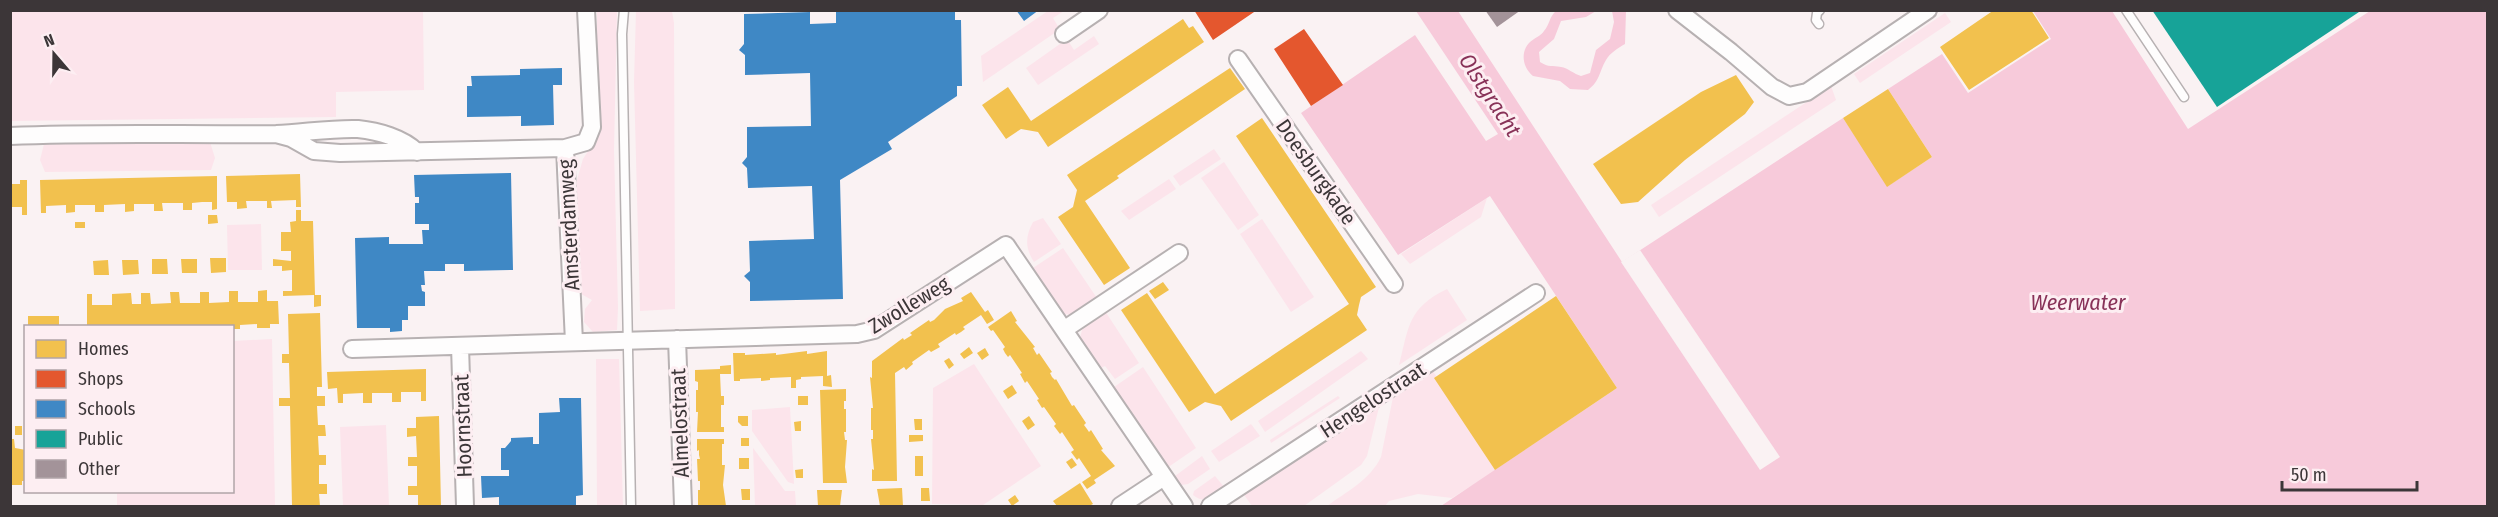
<svg xmlns="http://www.w3.org/2000/svg" width="2498" height="517" font-family="'Fira Sans Condensed',sans-serif">
<style>
.green{fill:#fce4eb}
.water{fill:#f7cada}
.pier{fill:#faf2f3}
.homes{fill:#f2c14e}
.shops{fill:#e4572e}
.schools{fill:#3f88c5}
.public{fill:#17a398}
.building{fill:#a39399}
.lines{fill:none;stroke-linecap:round;stroke-linejoin:round}
.lane-casing{stroke:#b7b1b2;stroke-width:11}
.street-casing{stroke:#b7b1b2;stroke-width:20}
.lane{stroke:#fefdfd;stroke-width:8}
.street{stroke:#fefdfd;stroke-width:16}
.labels{text-anchor:middle;dominant-baseline:central;stroke-width:6;stroke-linejoin:round;paint-order:stroke}
.street-label{font-size:21px;fill:#3c3638;stroke:#fdeef2}
.water-label{font-size:22px;font-style:italic;fill:#883258;stroke:#fdeef2}
</style>
<rect width="100%" height="100%" fill="#faf2f3"/>
<path class="green" d="M10,11H423L424,90L336,92V117L11,121Z
M597,11H617L614,150L618,308L617,330L593,332L584,322L585,309L592,300L581,294L575,187L583,159L597,137Z
M636,11H672L674,23L675,309L640,311L634,82Z
M1048,11H1064L1053,18L1059,28L1056,32L983,82L981,56Z
M1945,13L1951,22L1860,83L1854,74Z
M1094,36L1099,44L1038,85L1026,68L1067,39L1074,50Z
M1831,86L1836,100L1659,217L1651,205Z
M210,142L215,158L211,170L45,172L40,160L44,144Z
M1214,149L1221,159L1180,186L1173,176Z
M1224,162L1259,215L1238,230L1201,178Z
M1169,179L1176,189L1129,220L1121,211Z
M1487,198L1481,217L1410,264L1401,254Z
M1043,218L1061,244L1034,262C1025,248 1025,237 1033,222Z
M1262,219L1314,297L1291,312L1240,234Z
M261,224L262,270H228L227,225Z
M1063,248L1099,301L1072,317L1067,314L1065,315L1033,268Z
M1447,289L1467,320L1399,365C1409,326 1408,308 1447,289Z
M1105,311L1139,363L1115,379L1105,366L1101,368L1080,337L1083,327Z
M272,339L275,506H117V492H232L233,341Z
M1361,351L1368,359L1265,432L1258,421Z
M596,359H619L623,506H597Z
M974,364L1041,466L983,505L932,504L933,388Z
M1143,367L1196,448L1167,468L1114,387Z
M1430,367L1500,468L1452,498L1418,494L1389,501L1385,506H1327C1346,492 1370,480 1381,457L1394,392Z
M1338,396L1340,398L1271,443L1270,440Z
M1381,399L1367,456L1361,465L1304,506H1252L1242,492Z
M790,407L794,484L788,482L752,431V410Z
M1251,424L1260,436L1219,462L1211,451Z
M386,425L389,506H343L340,427Z
M753,448L785,491H795L796,506H755Z
M1202,456L1210,469L1188,484L1181,485L1175,476Z
M1215,476L1225,488C1216,496 1205,505 1193,495L1194,491Z"/>
<path class="water" d="M1416,11H1458L1622,262L1843,118L1888,186L1932,157L1888,89L1942,54L1968,93L2051,39L2033,11H2112L2188,129L2370,11H2487V506H1441L1617,388L1490,196L1398,255L1301,113L1415,35L1486,141L1498,134Z
M1556,11H1596L1586,17L1561,21L1554,39L1539,52L1540,62C1549,68 1552,65 1561,67C1568,68 1574,74 1581,76L1590,73L1596,50L1610,39L1614,22L1612,11H1626L1625,44C1618,48 1610,53 1606,60C1599,72 1600,81 1588,90L1570,89L1560,81L1533,76C1523,68 1520,53 1529,43C1534,38 1541,36 1544,31C1550,24 1549,17 1556,11Z"/>
<path class="pier" d="M1640,250L1780,457L1760,470L1621,262Z"/>
<path class="homes" d="M1994,10H2031L2049,38L1969,90L1940,47Z
M1183,19L1189,28L1193,26L1204,42L1048,147L1038,132L1021,129L1006,139L982,105L1008,87L1031,121Z
M1230,68L1245,89L1117,176L1119,178L1085,201L1130,268L1104,285L1058,217L1073,207L1077,190L1067,175Z
M1736,75L1754,102L1745,114L1685,160L1638,202L1621,204L1593,164L1701,92Z
M1888,89L1932,157L1887,187L1843,118Z
M1262,118L1376,287L1361,297L1359,305L1357,315L1367,330L1231,421L1221,406L1205,402L1189,412L1121,310L1147,293L1215,394L1349,304L1236,136Z
M300,174L301,207H296V200L271,201L272,208H267V201H246L247,208L237,209V202H227L226,176Z
M217,176V209L212,210V202H202L192,203V210H183V203H162L163,211H154V204H134V211L125,212V204L104,205V212H95V205H75V212L66,213V205L46,206V213H41L40,180Z
M20,180H27V215H22V207H10V184H20Z
M296,210H301V221H313L315,295H321V306L314,307V295L283,296V291H292V270L282,271V266H273V259L291,261V251H281V232H291L290,222L296,221Z
M208,215H217L218,223L208,224Z
M75,222H85V228H75Z
M210,258H226V272L211,273Z
M152,259H167L168,274H152Z
M181,259H197V273H182Z
M108,260L109,275H94L93,261Z
M122,260H138L139,274L123,275Z
M1163,282L1169,290L1155,299L1149,291Z
M267,290V301H278L279,324H270V328H257V324L240,325V329H232V326L228,325L87,326V294H92V305H112V294L131,293L132,304H141V293H150L151,304L171,303L170,292H179L180,303H200V292H209V303L229,302V291H238V302H258V291Z
M971,292L985,312L988,310L994,320L987,324L981,315L963,327L965,329L961,332L956,335L955,333L938,344L940,347L931,352L929,350L912,362L913,364L906,370L904,367L895,373L897,481H872V469L874,470L871,439H873V430H871V408H873L870,377L872,378V361L903,338L904,340L912,335L910,333L929,320L930,322L934,320L945,309L963,301L961,298Z
M1556,296L1617,388L1495,470L1434,378Z
M1011,311L1017,321L1015,322L1035,347L1033,348L1037,355L1039,353L1052,372L1050,373L1052,377L1055,380L1056,379L1072,406L1074,405L1086,423L1084,425L1087,429L1089,432L1091,430L1103,449L1101,450L1115,466L1094,480L1096,483L1087,489L1082,482L1091,476L1079,458L1077,460L1071,452L1074,450L1062,432L1060,434L1054,426L1056,424L1044,407L1042,408L1037,400L1039,399L1027,381L1025,383L1020,374L1022,373L1010,355L1008,357L1005,353L1003,349L1005,347L993,330L991,331L988,327Z
M320,313L322,387H317V396H325V406H317L318,425H325L326,436H318L319,455H326V465H319V484H327V494H319L320,506H292L290,406H279V398H290L289,363H282V354H289L288,314Z
M28,316H59V326H28Z
M969,347L973,353L964,359L960,354Z
M985,348L989,355L982,360L977,353Z
M807,351V354L827,351V376L831,375L832,387L823,386V376L801,377V379L796,380V388H791V377L770,378V380L761,381V378L740,379V381H734L733,353H745V355L776,353V355Z
M949,358L954,365L949,369L944,361Z
M731,365V374H720L721,396H724V405H721V427H724V432H697L698,412H696V390H698V382L695,381V370L720,369V366Z
M426,369V401H421V392H401V402H392V393H372V403H363V393L343,394V403H338L337,388L328,389L327,372Z
M1012,385L1017,393L1008,399L1003,391Z
M846,389V401H844V409H846V432H844L845,440H847L845,467L847,483H823L820,390Z
M798,396H808V405H798Z
M439,416L441,506H418V495H408V486H417V466H408V457H417L416,436L407,437V428H416V417Z
M738,416H748V426H742L738,422Z
M1029,416L1035,425L1028,430L1022,421Z
M914,419H922V430H915Z
M801,421V431H795L794,422Z
M15,426H22V435H15Z
M909,435H923V441L909,442Z
M741,438H749V446H741Z
M10,439H14L15,448L26,450V481H22V485H10Z
M697,439H724V444H722V465H725L723,485L726,506H698V490H700V481H698L697,459H700L699,455V450L697,451Z
M915,456H923V476H915Z
M739,458H749V469H739Z
M1072,458L1077,465L1071,469L1066,462Z
M803,469V478H796L795,470Z
M1080,483L1093,504L1089,506H1057L1053,501Z
M902,488L903,506H880L877,489Z
M921,488H929L930,501H921Z
M741,489H750V500H742Z
M817,490H842L840,506H818Z
M1015,495L1019,501L1012,506L1008,500Z"/>
<path class="shops" d="M1194,10H1257L1213,40Z
M1304,29L1343,85L1311,106L1274,49Z"/>
<path class="schools" d="M836,10H955V20H961L962,86H957V96L888,142L892,149L840,180L843,299L750,301V282L744,276L750,271L749,241L814,239L812,186L748,188L747,168L742,163L747,157V127L811,126L810,73L745,75V55L739,50L744,44V14L810,12V24L836,23Z
M1016,10H1039L1024,21Z
M562,68V85H553L554,125L521,126V116L467,117V86H472L471,76L520,75V69Z
M511,173L513,270L464,271V264H445V271H424L425,285H421L422,291L425,292V306H408V320H402V331L390,332V328H357L355,238L389,237V244H423L422,230H429V224H415V203H419V197H415L414,175Z
M559,398H581L583,495L576,496V506H499V497L482,498L481,476H509V470H501V448H505L511,441V438L533,437V444H539V413L560,412Z"/>
<path class="public" d="M2152,10H2362L2217,107Z"/>
<path class="building" d="M1485,10H1521L1497,27Z"/>
<g class="lines">
<g class="lane-casing">
<path id="lane" d="M624,10L622,34L631,506
M2126,10L2184,97
M1819,24L1816,20L1817,13L1820,10"/>
</g>
<g class="street-casing">
<path id="street" d="M1677,10L1731,52L1772,87L1789,96L1807,92L1928,10
M1064,34L1099,10
M1238,59L1394,284
M276,134L291,138L314,151L340,153L565,148L574,342
M10,136C99,132 188,135 276,134C303,133 331,128 358,129C378,131 403,138 417,152
M565,148L586,142L592,127L586,10
M1065,329L1179,253
M677,339L683,506
M460,346L465,506
M352,349L857,334L874,330L1006,245L1184,506
M1120,506L1164,477
M1210,506L1536,293"/>
</g>
<use href="#lane" class="lane"/>
<use href="#street" class="street"/>
</g>
<g class="labels">
<g class="street-label">
<text transform="translate(1316 172) rotate(55)">Doesburgkade</text>
<text transform="translate(569 225) rotate(-93)">Amsterdamweg</text>
<text transform="translate(909 305) rotate(-31)">Zwolleweg</text>
<text transform="translate(1373 400) rotate(-33)">Hengelostraat</text>
<text transform="translate(680 423) rotate(-92)">Almelostraat</text>
<text transform="translate(463 426) rotate(-92)">Hoornstraat</text>
</g>
<g class="water-label">
<text transform="translate(1490 95) rotate(57)">Olstgracht</text>
<text x="2078" y="302">Weerwater</text>
</g>
</g>
<rect width="2498" height="517" fill="none" stroke="#3c3638" stroke-width="24"/>
<rect x="24" y="325" width="210" height="168" fill="#fdeef2" stroke="#b0a4a8" stroke-width="1.5"/>
<rect x="36" y="340" width="30" height="18" fill="#f2c14e" stroke="#b0a4a8" stroke-width="1.5"/>
<text x="78" y="355" font-size="18" fill="#3c3638">Homes</text>
<rect x="36" y="370" width="30" height="18" fill="#e4572e" stroke="#b0a4a8" stroke-width="1.5"/>
<text x="78" y="385" font-size="18" fill="#3c3638">Shops</text>
<rect x="36" y="400" width="30" height="18" fill="#3f88c5" stroke="#b0a4a8" stroke-width="1.5"/>
<text x="78" y="415" font-size="18" fill="#3c3638">Schools</text>
<rect x="36" y="430" width="30" height="18" fill="#17a398" stroke="#b0a4a8" stroke-width="1.5"/>
<text x="78" y="445" font-size="18" fill="#3c3638">Public</text>
<rect x="36" y="460" width="30" height="18" fill="#a39399" stroke="#b0a4a8" stroke-width="1.5"/>
<text x="78" y="475" font-size="18" fill="#3c3638">Other</text>
<g transform="translate(54 54) rotate(340)" stroke="#fdeef2" stroke-width="4.5" paint-order="stroke">
<path d="M0-4.5L10 22L0 15L-10 22Z" fill="#3c3638"/>
<text y="-9" font-size="16" font-weight="bold" text-anchor="middle" fill="#3c3638">N</text>
</g>
<path d="M2282 481v9h135v-9" fill="none" stroke="#3c3638" stroke-width="3"/>
<text x="2291" y="481" font-size="18" fill="#3c3638" stroke="#fdeef2" stroke-width="4.5" paint-order="stroke">50 m</text>
</svg>
